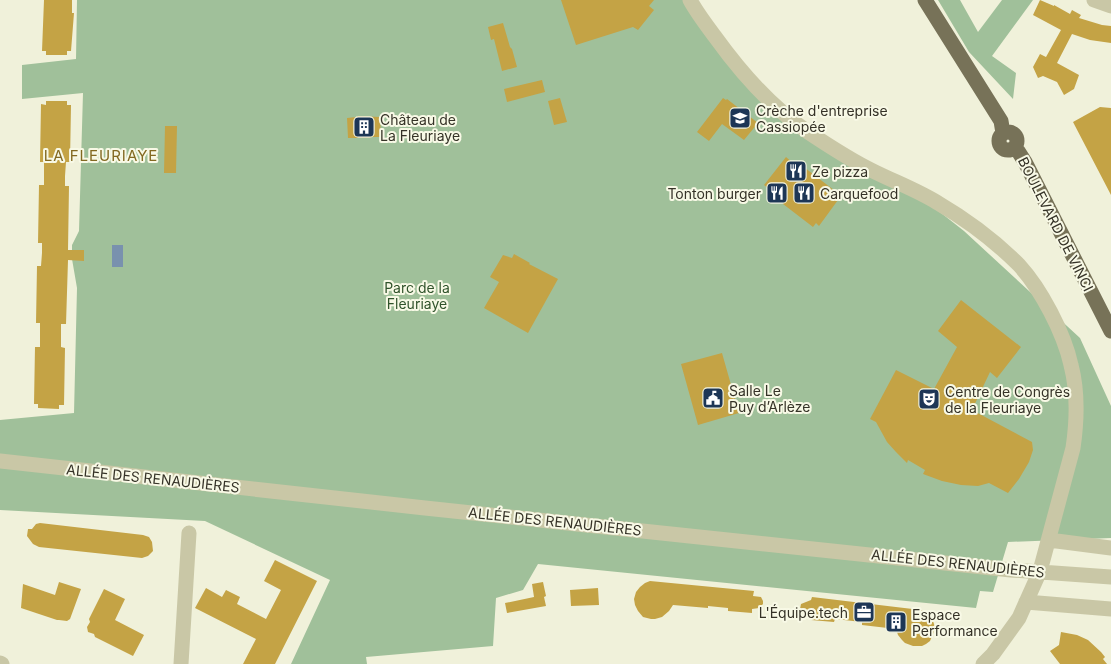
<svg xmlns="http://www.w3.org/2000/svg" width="1111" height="664" font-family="Inter,sans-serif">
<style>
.green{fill:#a0c09a}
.water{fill:#7991ae}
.building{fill:#c4a345}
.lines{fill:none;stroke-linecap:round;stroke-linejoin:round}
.minor{stroke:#c9c7a6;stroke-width:15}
.major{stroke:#777258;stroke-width:15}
.labels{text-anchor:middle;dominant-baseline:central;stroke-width:4;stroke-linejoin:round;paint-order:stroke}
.poi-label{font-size:14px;fill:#353227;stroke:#f8f9e6;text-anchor:start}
.street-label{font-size:14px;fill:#353227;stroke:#f8f9e6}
.park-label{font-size:14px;fill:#30532b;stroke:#f8f9e6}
.neighbourhood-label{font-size:15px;letter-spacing:1px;fill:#836921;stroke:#f8f9e6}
</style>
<rect width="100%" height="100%" fill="#f0f1da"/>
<path class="green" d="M77,0H690L787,125L931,205L964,231L1080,338L1111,406V538L1008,542L993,592L980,591L976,608L538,564L523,590L496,598L493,646L366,657L367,664H291L330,580L205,521L0,510V420L74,413L77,288L72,259V245L79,231L83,93L22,99V65L76,59Z
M938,0H960L978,32L1002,0H1033L992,56L1016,73L1013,99L969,52Z"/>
<path class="water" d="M112,245H123V267H112Z"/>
<path class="building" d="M44,0H72V13H74L71,51H67V55H46V51H42Z
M561,0H654L649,6L654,10L638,30L633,27L576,45Z
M1040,0L1054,6V5L1070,14L1072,10L1081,15L1079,18L1102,25L1111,26V43L1090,40L1072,34L1057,63L1079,75L1074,89L1064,95L1057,82L1043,76L1038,78L1033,67L1040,54L1046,57L1061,30L1033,15Z
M503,23L510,47L512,49L517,67L502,71L494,39L491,40L488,27Z
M542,80L545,92L507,102L504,89Z
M560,98L567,122L554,125L548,101Z
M723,98L726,100L727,99L758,123L744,140L722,124L709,141L697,132Z
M46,101H67V105H71L70,162H66L65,176V186H69L68,250H84V261L68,260L66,324H61V347L65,348L64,405H59V409L38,408V404H34L35,347H40V323H36L37,266H41L42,253V243H38L39,185H44V162H40L41,104L46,105Z
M1100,107L1111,108V195L1073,122Z
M357,116L380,117L381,137H371V138H348L347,118L357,117Z
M165,126H177L176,173H164Z
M786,157L794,164L796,161L839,194L836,198L838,200L819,226L816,223L813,227L770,194L772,191L764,185Z
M514,254L530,263L529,264L558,279L528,333L484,308L499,282L490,277L503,255L512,258Z
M961,300L1021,347L997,378L990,372L972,410L1032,442L1033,450L1029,462L1019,479L1008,493L989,483L978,486L961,485L942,481L923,474L925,470L908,460L907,463L896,452L887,442L876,422L870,419L896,370L934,389L957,347L938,331Z
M722,353L739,413L698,425L681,364Z
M40,523L143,535L149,537L152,542L153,551L148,556L142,558L39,547L33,544L27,536L28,529H32L36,524Z
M275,560L317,581L275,664H243L256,639L195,608L206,588L222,597L226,590L240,597L237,604L266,619L281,590L264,581Z
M650,581L754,591L753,596L761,597L763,601V604L759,608L752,609V613L728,611V608L708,606V608L673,605L669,611L662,617L655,619H651L643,617L638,611L635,605L634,599L636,592L640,587L645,583Z
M59,582L81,589L70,619L67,621L59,620H57L21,608L23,584L55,595Z
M543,582L546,596L544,597L546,606L507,613L505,603L534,597L532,584Z
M598,588L599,605L571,606L570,590Z
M104,589L125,599L115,620L144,635L133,656L95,637L94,634L88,632L87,627L90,622L89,619Z
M812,597L921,610L926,612L932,618L935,627L933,634L930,641L926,644L922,646H913L905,643L902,640L898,635L896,629L862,625V622L835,619L834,622L811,620L801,612L800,609L801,604L811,600Z
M1061,632L1077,635L1088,640L1101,652L1105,657L1103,659L1107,664H1060L1050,651L1059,645Z"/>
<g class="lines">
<path class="minor" d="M690,0C697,13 707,26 716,38C742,74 771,107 808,132C829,146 850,160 873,171C895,182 917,190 938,203C967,220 995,241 1019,265C1041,289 1064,333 1071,365C1078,392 1077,421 1073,448L1040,571L1019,618L993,654L983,664
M1094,0L1111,6
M0,461L425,508L1011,570L1111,577
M1049,540L1111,548
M1026,602L1111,609
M0,663L2,664
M181,664L189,533"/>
<path class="major" d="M925,0L1001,121L1003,133
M999 141a9 9 0 1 1 18 0a9 9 0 1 1-18 0Z
M1012,149L1018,151L1025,162L1111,331"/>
</g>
<defs>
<g id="school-square" transform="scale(1.125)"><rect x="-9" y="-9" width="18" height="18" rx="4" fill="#1d3656" stroke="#f8f9e6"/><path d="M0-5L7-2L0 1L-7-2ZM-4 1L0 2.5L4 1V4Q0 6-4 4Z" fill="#fff"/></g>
<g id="building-square" transform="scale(1.125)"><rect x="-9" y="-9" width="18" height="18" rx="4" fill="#1d3656" stroke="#f8f9e6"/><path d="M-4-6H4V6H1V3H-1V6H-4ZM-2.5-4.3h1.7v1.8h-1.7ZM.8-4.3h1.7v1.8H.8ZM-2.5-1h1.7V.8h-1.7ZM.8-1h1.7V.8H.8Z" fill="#fff"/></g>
<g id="restaurant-square" transform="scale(1.125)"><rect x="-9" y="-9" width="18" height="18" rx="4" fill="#1d3656" stroke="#f8f9e6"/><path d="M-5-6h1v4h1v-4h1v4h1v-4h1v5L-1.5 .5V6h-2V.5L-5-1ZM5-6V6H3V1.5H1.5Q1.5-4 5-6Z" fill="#fff"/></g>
<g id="civic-square" transform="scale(1.125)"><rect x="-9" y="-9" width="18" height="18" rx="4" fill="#1d3656" stroke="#f8f9e6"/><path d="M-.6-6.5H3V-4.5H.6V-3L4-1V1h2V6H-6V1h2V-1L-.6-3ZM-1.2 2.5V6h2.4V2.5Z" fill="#fff"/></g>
<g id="theatre-square" transform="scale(1.125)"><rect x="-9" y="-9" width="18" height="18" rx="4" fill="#1d3656" stroke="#f8f9e6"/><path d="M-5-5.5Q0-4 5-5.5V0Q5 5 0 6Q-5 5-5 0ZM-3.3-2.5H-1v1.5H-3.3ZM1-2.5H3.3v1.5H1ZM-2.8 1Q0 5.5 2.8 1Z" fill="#fff"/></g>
<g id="office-square" transform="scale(1.125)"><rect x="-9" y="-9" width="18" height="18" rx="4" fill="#1d3656" stroke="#f8f9e6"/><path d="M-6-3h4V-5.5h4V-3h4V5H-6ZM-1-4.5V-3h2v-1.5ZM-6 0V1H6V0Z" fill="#fff"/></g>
</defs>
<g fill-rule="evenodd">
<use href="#school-square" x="740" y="118"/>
<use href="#building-square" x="364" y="127"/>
<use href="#restaurant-square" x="796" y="171"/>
<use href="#restaurant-square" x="777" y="193"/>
<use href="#restaurant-square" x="804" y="193"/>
<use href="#civic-square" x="713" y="398"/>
<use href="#theatre-square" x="929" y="399"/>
<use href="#office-square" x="864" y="612"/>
<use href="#building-square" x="896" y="622"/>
</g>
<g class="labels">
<g class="poi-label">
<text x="756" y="110">Crèche d'entreprise<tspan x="756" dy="16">Cassiopée</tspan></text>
<text x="380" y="119">Château de<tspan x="380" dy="16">La Fleuriaye</tspan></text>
<text x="812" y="171">Ze pizza</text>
<text x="761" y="193" text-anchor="end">Tonton burger</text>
<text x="820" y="193">Carquefood</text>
<text x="729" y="390">Salle Le<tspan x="729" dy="16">Puy d’Arlèze</tspan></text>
<text x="945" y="391">Centre de Congrès<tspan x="945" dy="16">de la Fleuriaye</tspan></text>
<text x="848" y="612" text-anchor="end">L'Équipe.tech</text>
<text x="912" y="614">Espace<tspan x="912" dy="16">Performance</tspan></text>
</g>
<g class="street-label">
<text transform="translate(1056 224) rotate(63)">BOULEVARD DE VINCI</text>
<text transform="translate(153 478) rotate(6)">ALLÉE DES RENAUDIÈRES</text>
<text transform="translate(555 521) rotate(6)">ALLÉE DES RENAUDIÈRES</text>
<text transform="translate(958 563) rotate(6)">ALLÉE DES RENAUDIÈRES</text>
</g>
<g class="park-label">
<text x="417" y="287">Parc de la<tspan x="417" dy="16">Fleuriaye</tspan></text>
</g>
<g class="neighbourhood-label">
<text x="101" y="155">LA FLEURIAYE</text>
</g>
</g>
</svg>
